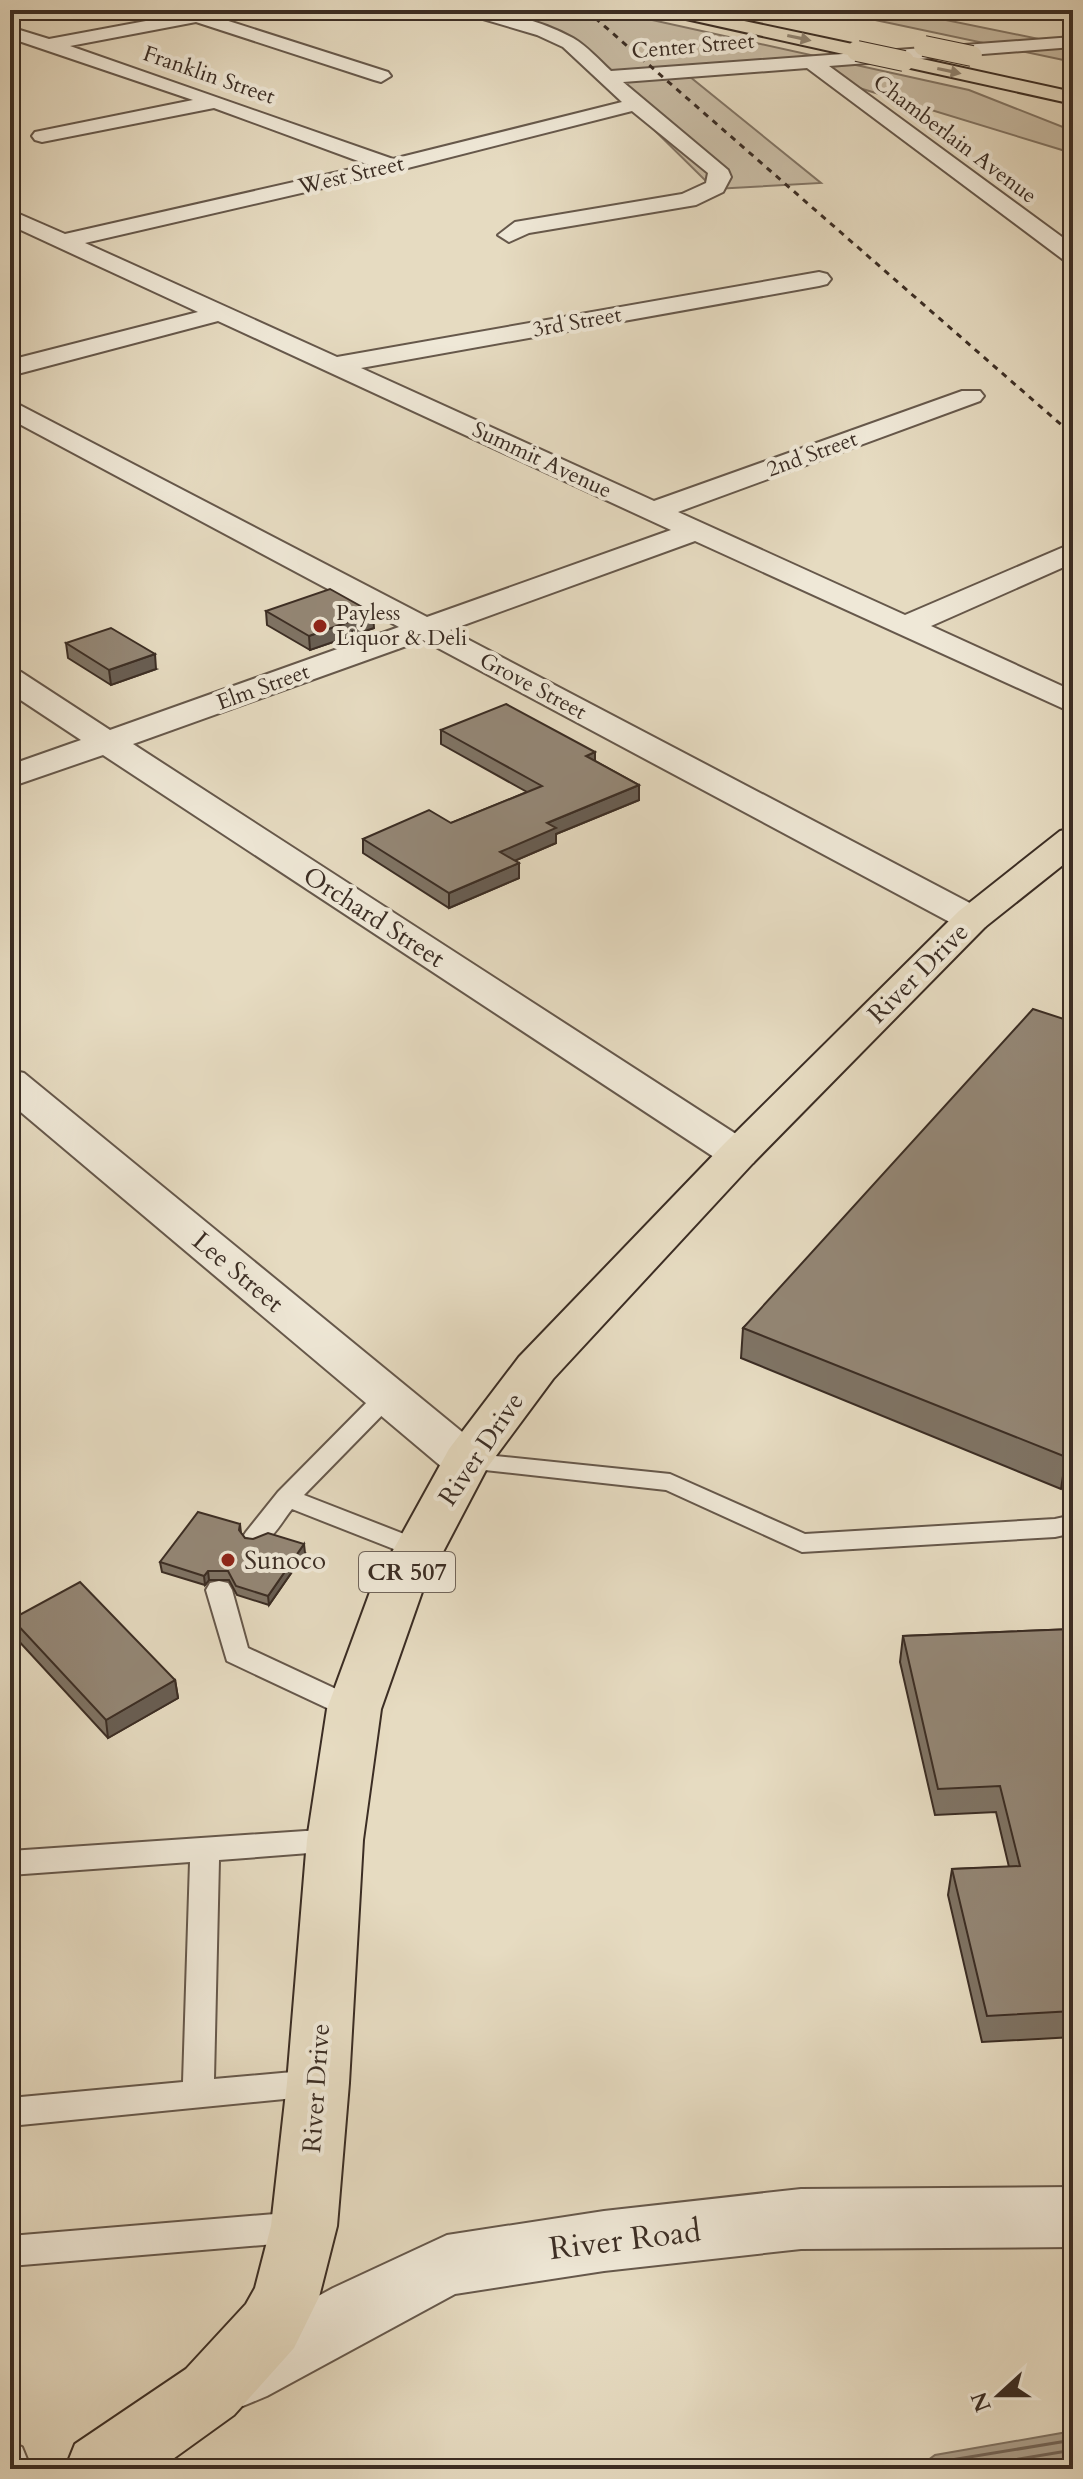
<svg xmlns="http://www.w3.org/2000/svg" width="1083" height="2479" font-family="Cardo,serif">
<style>
.green{fill:#c9bda6;stroke:#827565;stroke-width:2}
.water{fill:#aca08c;stroke:#7f7262;stroke-width:2}
.lines{fill:none;stroke-linecap:round;stroke-linejoin:round}
.shore{stroke:#746658;stroke-width:3}
.service-casing{stroke:#66584b;stroke-width:4}
.minor-casing{stroke:#66584b;stroke-width:4}
.tertiary-casing{stroke:#66584b;stroke-width:4}
.primary-casing{stroke:#3b2d24;stroke-width:4}
.motorway-casing{stroke:#3b2d24;stroke-width:4}
.service{fill:#efe8d7;fill-rule:evenodd}
.minor{fill:#efe8d7;fill-rule:evenodd}
.tertiary{fill:#efe8d7;fill-rule:evenodd}
.primary{fill:#e6dbc1;fill-rule:evenodd}
.motorway{fill:#e6dbc1;fill-rule:evenodd}
.rail{stroke:#3b2d24;stroke-width:3;stroke-dasharray:6 6;stroke-linecap:butt}
.motorway-bridge-casing{stroke:#3b2d24;stroke-width:22;stroke-linecap:butt}
.motorway-bridge{stroke:#e6dbc1;stroke-width:20}
.wall{fill:#7f7465;stroke:#3b2d24;stroke-width:2}
.shaded-wall{fill:#685e53;stroke:#3b2d24;stroke-width:2}
.building{fill:#948776;stroke:#3b2d24;stroke-width:2}
.oneway{fill:#908472}
.poi-dot{fill:#8f2418;stroke:#efe8d7;stroke-width:3}
.labels{text-anchor:middle;dominant-baseline:central;stroke-width:8;stroke-linejoin:round;paint-order:stroke}
.far-street-label{font-size:22px;fill:#3b2d24;stroke:#efe8d7}
.far-poi-label{font-size:22px;fill:#3b2d24;stroke:#efe8d7;text-anchor:start}
.shield{fill:#efe8d7;stroke:#71655a;stroke-width:2}
.shield-label{font-size:24px;font-weight:bold;fill:#3b2d24}
.street-label{font-size:26px;fill:#3b2d24;stroke:#efe8d7}
.poi-label{font-size:26px;fill:#3b2d24;stroke:#efe8d7;text-anchor:start}
.near-street-label{font-size:32px;fill:#3b2d24;stroke:#efe8d7}
</style>
<rect width="100%" height="100%" fill="#e6dbc1"/>
<filter id="stains"><feTurbulence type="fractalNoise" baseFrequency=".0025" numOctaves="4"/><feColorMatrix values="0 0 0 0 .2 0 0 0 0 .09 0 0 0 0 .02 0 0 0 .5 -.17"/></filter>
<radialGradient id="worn" r=".72"><stop offset=".6" stop-color="#630" stop-opacity="0"/><stop offset="1" stop-color="#630" stop-opacity=".3"/></radialGradient>
<path class="green" d="M473,10H607L969,90L1073,131V157L1062,150L843,83L808,61L684,72L821,183L714,189L560,37Z
M828,10H897L1073,46V62Z"/>
<path class="water" d="M1073,2431V2469H916L935,2455Z"/>
<g class="lines">
<path class="shore" d="M930,2469L939,2462L1073,2440
M959,2469L1073,2450"/>
<g class="service-casing">
<path id="service" d="M387,1388L395,1390L399,1396L395,1402L304,1495L427,1543L431,1549L427,1555L418,1558L409,1555L292,1509C279,1525 268,1551 246,1544L242,1538L246,1532L278,1492L379,1390Z
M466,1453L670,1474L805,1534L1055,1519L1073,1515V1533L1055,1537L802,1552L666,1490L457,1467L454,1461L457,1455Z
M219,1581L228,1583L232,1590L248,1648L364,1702L368,1709L364,1716L354,1719L344,1716L227,1661L206,1590L210,1583Z
M335,1829L345,1832L349,1840L345,1848L335,1851L219,1860L214,2079L315,2070L326,2073L331,2083L326,2093L315,2096L10,2126V2098L183,2082L190,1862L10,1875V1851Z
M299,2212L311,2216L315,2227L311,2238L299,2242L10,2266V2236Z
M10,2442L22,2447L31,2469H10Z"/>
</g>
<g class="minor-casing">
<path id="minor" d="M205,10H242L239,14L219,18L388,72L391,76L381,82L374,80L196,22L70,46L393,159L622,102L563,47L537,35L466,14L463,10C500,10 540,20 573,38C587,46 599,60 611,71L1073,37V47L829,66L1073,245V263L1065,261L807,68L623,82L728,170L731,177L723,192L696,205L529,233L509,242L498,235L515,222L682,194L706,183L708,173L632,111L392,172L85,243L337,357L819,272L827,274L831,279L827,284L819,286L361,368L654,501L962,391H980L984,396L980,401L678,512L905,615L1073,543V563L931,626L1073,691V713L695,541L450,630L985,911L991,919L985,927L972,930L959,927L423,640L133,744L753,1145L759,1154L753,1163L738,1167L723,1163L103,755L10,787V765L81,740L10,693V669L21,672L110,730L399,627L10,419V400L427,617L671,530L218,321L10,376V360L198,312L10,225V210L65,234L369,165L214,108L42,142L35,140L32,136L35,132L193,100L10,38V27L49,39Z
M10,1070L24,1073L483,1449L490,1461L483,1473L466,1478L449,1473L10,1103Z"/>
</g>
<g class="tertiary-casing">
<path id="tertiary" d="M1073,2187V2247L801,2249L604,2271L455,2294L267,2396L243,2406L219,2396L209,2373L219,2350L333,2288L447,2235L604,2211L801,2189Z"/>
</g>
<g class="primary-casing">
<path id="primary" d="M1073,828V857L985,927L753,1163L553,1379L487,1468L422,1592L381,1709L363,1840L349,2083L337,2226L319,2297L294,2348L234,2415L159,2469H65L75,2444L186,2369L246,2304L255,2288L271,2226L287,2083L307,1840L327,1709L370,1592L449,1449L519,1357L723,1145L959,911L1060,831Z"/>
</g>
<g class="motorway-casing">
<path id="motorway" d="M659,10H693L857,45L866,51L857,57L668,15Z
M904,55L1073,92V104L897,65L895,61L897,57Z"/>
</g>
<use href="#service" class="service"/>
<use href="#minor" class="minor"/>
<use href="#tertiary" class="tertiary"/>
<use href="#primary" class="primary"/>
<use href="#motorway" class="motorway"/>
<path class="rail" d="M586,10L1073,435"/>
<g class="motorway-bridge-casing">
<path id="motorway-bridge" d="M924,46L972,56
M857,51L904,61"/>
</g>
<use href="#motorway-bridge" class="motorway-bridge"/>
</g>
<path class="wall" d="M266,611L374,628L310,650L267,625Z
M66,643L156,669L111,685L68,658Z
M441,730L595,761L639,785V800L556,834V843L514,861L519,863V878L449,908L363,853V839L451,823L527,792L441,744Z
M1073,1022V1472L1061,1489L741,1358L743,1328Z
M240,1524L241,1533L245,1538L305,1553L269,1605L237,1595L229,1580H209L205,1585L162,1572L160,1562Z
M12,1619L175,1680L178,1698L108,1738L15,1637Z
M1073,1629V2037L982,2042L948,1895L952,1869L1009,1867L996,1812L935,1815L900,1662L903,1636Z"/>
<path class="shaded-wall" d="M373,613L374,628L310,650L309,636Z
M155,654L156,669L111,685L109,670Z
M595,752V766L586,756Z
M639,785V800L556,834V843L500,867V852L547,823Z
M519,863V878L449,908V893Z
M1073,1448V1472L1061,1489L1066,1457Z
M304,1544L305,1553L269,1605L268,1596Z
M208,1571L209,1580L205,1585L204,1576Z
M175,1680L178,1698L108,1738L106,1720Z"/>
<path class="building" d="M330,589L373,613L309,636L266,611Z
M111,628L155,654L109,670L66,643Z
M506,704L595,752L586,756L639,785L547,823L556,828L500,852L519,863L449,893L363,839L429,810L451,823L542,786L441,730Z
M1033,1009L1073,1022V1448L1066,1457L743,1328Z
M198,1512L240,1524L239,1530L245,1538L253,1539L268,1533L304,1544L268,1596L236,1586L228,1571H208L204,1576L160,1562Z
M80,1582L175,1680L106,1720L12,1619Z
M1073,1629V2011L987,2016L952,1869L1020,1866L1000,1786L938,1789L903,1636Z"/>
<defs><path id="oneway-solid" d="M-6-.8H1V-3.2L6.5 0L1 3.2V.8H-6Z" transform="scale(2)"/></defs>
<g class="oneway">
<use href="#oneway-solid" transform="translate(799 38) rotate(12)"/>
<use href="#oneway-solid" transform="translate(949 71) rotate(12)"/>
</g>
<g class="poi-dot">
<circle cx="320" cy="626" r="8"/>
<circle cx="228" cy="1560" r="8"/>
</g>
<g class="labels">
<g class="far-street-label">
<text transform="translate(693 46) rotate(-5)">Center Street</text>
<text transform="translate(209 75) rotate(19)">Franklin Street</text>
<text transform="translate(955 139) rotate(37)">Chamberlain Avenue</text>
<text transform="translate(351 175) rotate(-13)">West Street</text>
<text transform="translate(577 322) rotate(-10)">3rd Street</text>
<text transform="translate(812 454) rotate(-20)">2nd Street</text>
<text transform="translate(542 460) rotate(25)">Summit Avenue</text>
<text transform="translate(533 686) rotate(28)">Grove Street</text>
<text transform="translate(263 687) rotate(-20)">Elm Street</text>
</g>
<g class="far-poi-label">
<text x="336" y="613">Payless<tspan x="336" dy="25">Liquor &amp; Deli</tspan></text>
</g>
<rect class="shield" x="359" y="1552" width="96" height="40" rx="6"/>
<g class="shield-label">
<text x="407" y="1572">CR 507</text>
</g>
<g class="street-label">
<text transform="translate(374 917) rotate(33)">Orchard Street</text>
<text transform="translate(918 973) rotate(-45)">River Drive</text>
<text transform="translate(238 1272) rotate(40)">Lee Street</text>
<text transform="translate(481 1449) rotate(-56)">River Drive</text>
<text transform="translate(316 2088) rotate(-86)">River Drive</text>
</g>
<g class="poi-label">
<text x="244" y="1560">Sunoco</text>
</g>
<g class="near-street-label">
<text transform="translate(625 2240) rotate(-7)">River Road</text>
</g>
</g>
<rect width="1083" height="2479" fill="none" stroke="#e6dbc1" stroke-width="40"/>
<rect x="12" y="12" width="1059" height="2455" fill="none" stroke="#3b2d24" stroke-width="4"/>
<rect x="20" y="20" width="1043" height="2439" fill="none" stroke="#3b2d24" stroke-width="2"/>
<g transform="translate(999 2395) rotate(249)" stroke="#efe8d7" stroke-width="6" paint-order="stroke">
<path d="M0-6L14 30L0 20L-14 30Z" fill="#3b2d24"/>
<text y="-12" font-size="22" font-weight="bold" text-anchor="middle" fill="#3b2d24">N</text>
</g>
<rect width="100%" height="100%" filter="url(#stains)"/>
<rect width="100%" height="100%" fill="url(#worn)"/>
</svg>
